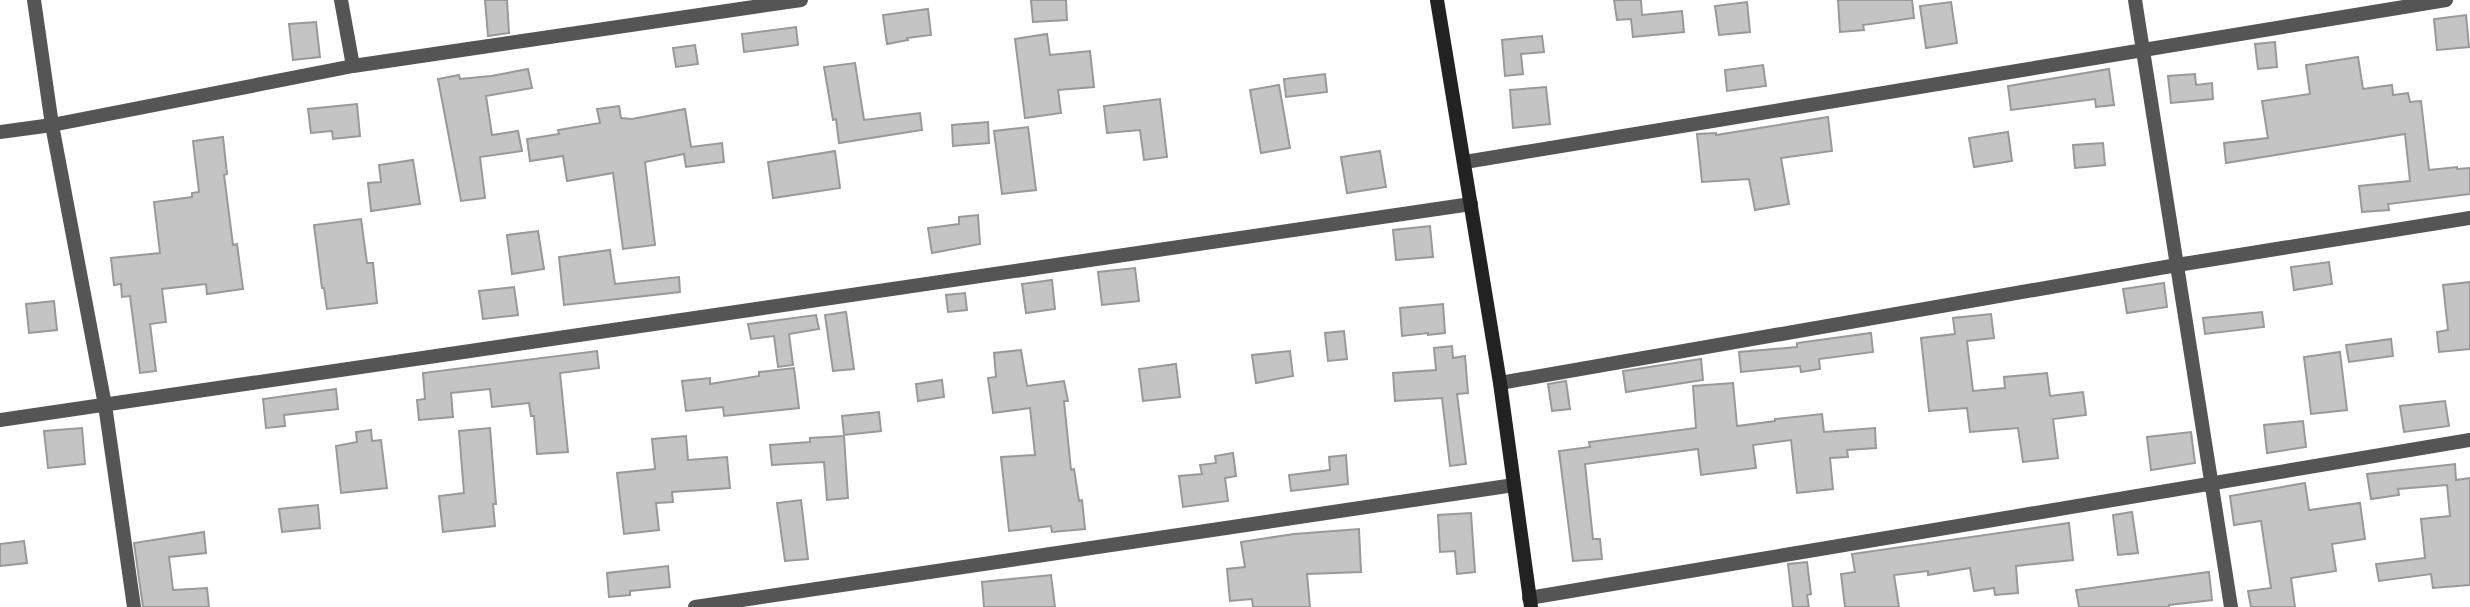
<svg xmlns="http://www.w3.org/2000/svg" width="2470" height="607" font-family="Cabin,sans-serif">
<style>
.building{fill:#c4c4c4;stroke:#999;stroke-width:2}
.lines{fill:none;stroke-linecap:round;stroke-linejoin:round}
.street{stroke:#555;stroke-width:14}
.secondary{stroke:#222;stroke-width:14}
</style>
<rect width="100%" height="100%" fill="#fff"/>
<path class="building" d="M485,0H507L509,33L488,36Z
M1031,0H1066L1067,20L1033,22Z
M1614,0H1641L1642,15L1682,11L1684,32L1633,37L1631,19L1617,20Z
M1838,0H1912L1914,18L1863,25L1864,30L1840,32Z
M1747,2L1750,32L1719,35L1715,6Z
M1951,2L1957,43L1926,48L1920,6Z
M928,9L931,35L907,38L908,40L887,44L883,15Z
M2466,15L2469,47L2437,50L2434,19Z
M316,22L320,57L293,60L289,24Z
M796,27L798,45L744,52L742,34Z
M1047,34L1050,55L1090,51L1094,87L1058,90L1061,113L1025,118L1015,39Z
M1542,36L1544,52L1521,54L1523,74L1505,76L1502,40Z
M2275,42L2277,67L2258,69L2255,44Z
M695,45L698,64L676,67L673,48Z
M2358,57L2363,89L2392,85L2393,95L2408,93L2410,102L2421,101L2429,170L2457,167V169L2470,168V194L2388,204L2389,210L2362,212L2359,186L2410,181L2405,134L2226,163L2224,143L2268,138L2262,101L2310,94L2306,65Z
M855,63L864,120L920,113L922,130L839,143L836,119L833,120L824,67Z
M1763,65L1766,86L1727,91L1725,70Z
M528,69L532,88L486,96L492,135L518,131L522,151L480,157L485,198L461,201L438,79L459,75L460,79L491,76Z
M2109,69L2114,105L2096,107L2095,99L2011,110L2008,86Z
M1325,74L1327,92L1286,97L1284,79Z
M2195,74L2196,85L2212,83L2213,99L2171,103L2168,76Z
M1279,85L1290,148L1261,153L1250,90Z
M1546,87L1550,124L1513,128L1510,90Z
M1160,99L1167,157L1144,160L1140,130L1107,133L1104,106Z
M357,104L360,136L333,139L332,131L311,133L308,109Z
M619,106L621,118L632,119L685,109L691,147L722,143L724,162L686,167L684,154L645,162L655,245L623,249L613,173L567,181L563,156L530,161L527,139L559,134L558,130L600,123L597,109Z
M1828,117L1832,151L1781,158L1789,204L1755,210L1749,179L1702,182L1697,134L1716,133V135Z
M988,122L989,143L953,146L952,125Z
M1028,127L1036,190L1002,194L994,131Z
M2008,132L2012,161L1974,167L1969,138Z
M223,137L227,174L224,175L233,245L237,244L243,289L207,294L206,284L162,289L166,322L150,324L156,371L140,373L130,296L122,297L121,284L114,285L111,258L160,253L154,202L192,197V193L199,192L193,141Z
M2103,143L2105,165L2075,168L2073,145Z
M835,151L840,188L773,198L768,162Z
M1380,151L1386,187L1347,193L1341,157Z
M413,160L420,204L371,211L368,183L381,182L379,165Z
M978,215L980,244L932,253L928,228L959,224V217Z
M361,219L367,263H373L377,303L327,309L324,288H322L314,225Z
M1430,226L1433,257L1396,260L1393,230Z
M538,231L544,269L512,274L507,235Z
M610,250L615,284L679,277L680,292L564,305L559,257Z
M2329,262L2332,284L2294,290L2291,267Z
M1135,268L1139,301L1102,305L1098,272Z
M1052,280L1055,309L1026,313L1022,284Z
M2470,282V349L2439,352L2437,332L2448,330L2443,285Z
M2164,283L2167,307L2127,313L2123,289Z
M514,287L518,315L483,319L479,291Z
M965,293L967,310L948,312L946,295Z
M54,301L57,330L29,333L26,304Z
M1443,304L1445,333L1428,335V333L1402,336L1400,308Z
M846,312L854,369L833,371L825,315Z
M2262,312L2264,327L2205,334L2203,318Z
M1991,314L1994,338L1967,341L1973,391L2005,388L2004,377L2047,373L2050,396L2083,392L2086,415L2053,419L2058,458L2023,462L2018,428L1970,432L1967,408L1929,411L1921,338L1955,334L1953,318Z
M816,315L819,329L789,334L793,365L778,367L774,336L751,339L748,324Z
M1344,331L1347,359L1328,361L1325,333Z
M1871,333L1873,352L1819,359L1820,369L1801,372L1800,366L1741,372L1739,352L1797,347V343Z
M2391,339L2393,356L2349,362L2346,345Z
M1452,346L1453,358L1465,356L1468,393L1457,394L1466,464L1450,466L1442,398L1395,401L1393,373L1436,370L1434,348Z
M1021,350L1027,386L1064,381L1068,401H1064L1071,470L1074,469L1079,501L1082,500L1085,529L1052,532L1051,526L1009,531L1001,457L1035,455L1030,408L993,413L988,378L996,377L994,353Z
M597,351L599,368L560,373L568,452L537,454L534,416H531L529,403L492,407L490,389L451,393L453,417L419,420L417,400L425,399L423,373Z
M1290,351L1293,376L1256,383L1252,355Z
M2340,352L2347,410L2311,414L2304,357Z
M1701,359L1703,380L1626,392L1623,371Z
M1176,364L1180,397L1143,401L1139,369Z
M794,368L799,408L724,416L723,407L686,411L682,381L710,378V384L759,376V372Z
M942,380L944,397L918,401L916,384Z
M1566,381L1570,409L1552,411L1548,384Z
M1733,383L1737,426L1775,421V419L1822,414L1824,432L1875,428L1876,448L1847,450L1848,457L1830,458L1833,489L1797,493L1791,440L1753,445L1756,468L1701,475L1698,449L1585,464L1593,539H1600L1602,559L1573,561L1559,451L1590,447L1589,442L1696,428L1693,386Z
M336,389L338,409L284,415L285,426L266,428L263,399Z
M2445,401L2449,426L2404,432L2400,406Z
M879,412L881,431L844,435L842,416Z
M2303,421L2306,447L2267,453L2264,425Z
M82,428L85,464L48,468L44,431Z
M490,428L496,504H493L495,526L443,532L439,496L464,493L459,431Z
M371,430L372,441L381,440L387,488L341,493L336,446L357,442L356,432Z
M2191,432L2195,463L2151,470L2147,437Z
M686,436L688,460L727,457L730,488L672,492L673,502L656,503L659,530L624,534L617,473L655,469L652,439Z
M844,436L848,498L827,500L824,462L772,465L770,445L810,442V438Z
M1233,453L1236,476L1225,478L1228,501L1183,507L1179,476L1202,474L1200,465L1216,463L1215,456Z
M1346,455L1348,484L1291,491L1289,475L1330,470L1329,457Z
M2455,464L2456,480L2470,478V585L2433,588L2431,574L2379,581L2376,564L2425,558L2421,519L2450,516L2447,485L2398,489L2399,495L2371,499L2367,474Z
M2305,483L2309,510L2360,503L2365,539L2332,544L2336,571L2291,578L2295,607H2251L2248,591L2271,588L2261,521L2234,525L2230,496Z
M801,500L808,559L785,561L777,503Z
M318,505L320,528L282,532L279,509Z
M2132,512L2138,553L2118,555L2113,515Z
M1471,513L1475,572L1457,574L1455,551L1440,552L1438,515Z
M2069,523L2073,560L2016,566L2018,593L1995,595L1994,588L1974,591L1970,568L1928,575V571L1894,575L1899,607H1845L1841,574L1855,572L1852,554Z
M1359,529L1361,572L1307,574L1310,607H1253L1252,599L1230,601L1227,569L1245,567L1241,542L1294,534Z
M204,532L206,553L169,557L173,590L207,588L209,607H143L134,543Z
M24,541L27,563L0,566V544Z
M1807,562L1811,594L1807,595L1809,607H1793L1788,564Z
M668,566L670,587L630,591V595L609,597L607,573Z
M2209,572L2212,600L2169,605V607H2079L2076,590Z
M1051,575L1055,607H984L982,582Z"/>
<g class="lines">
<path class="street" d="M34,0L52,125L105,405L134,607
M341,0L353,66
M2135,0L2231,607
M0,132L52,125L353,66L801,0
M1465,162L2446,0
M1500,383L2177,265L2470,218
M0,420L1471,204
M1529,598L2470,440
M695,607L1514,485"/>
<path class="secondary" d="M1437,0L1500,383L1531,607"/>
</g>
</svg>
